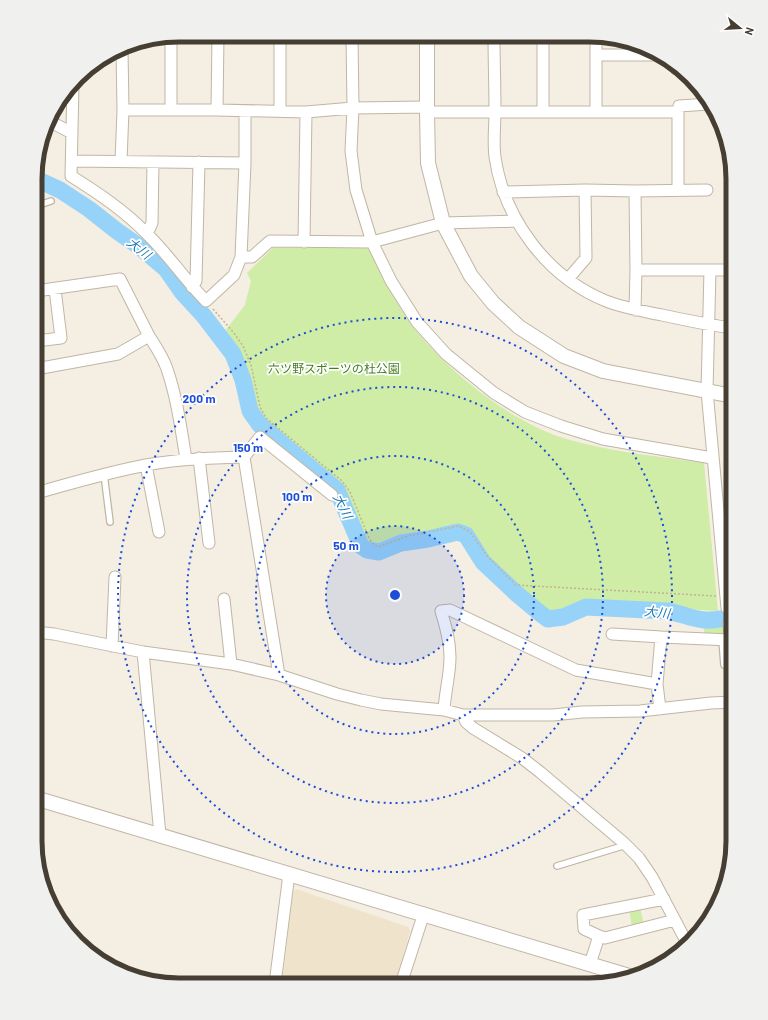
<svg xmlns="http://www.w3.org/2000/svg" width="768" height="1020" font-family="Barlow,'Noto Sans JP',sans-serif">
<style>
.education{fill:#efe4cb}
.green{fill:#cfeda6}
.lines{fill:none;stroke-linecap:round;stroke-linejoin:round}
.river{stroke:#97d3f8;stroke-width:17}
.service-casing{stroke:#c0b6a4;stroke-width:8}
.minor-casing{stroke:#c0b6a4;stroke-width:13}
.tertiary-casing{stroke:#c0b6a4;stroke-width:16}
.path{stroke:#c3b294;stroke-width:1.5;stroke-dasharray:2 2;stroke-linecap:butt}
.service{stroke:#fff;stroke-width:5.5}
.minor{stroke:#fff;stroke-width:11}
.tertiary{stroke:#fff;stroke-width:14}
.ring{fill:none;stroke:#1d4ed8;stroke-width:2;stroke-dasharray:2 4}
.labels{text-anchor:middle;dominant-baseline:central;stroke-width:3.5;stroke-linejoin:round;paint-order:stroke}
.park-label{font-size:12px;fill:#457e20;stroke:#fff}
.water-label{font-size:13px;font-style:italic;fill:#1f79b4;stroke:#fff}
.rim{fill:none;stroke:#463e32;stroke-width:5}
.centre{fill:#1d4ed8;stroke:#fff;stroke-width:2}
.ring-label{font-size:12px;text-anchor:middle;font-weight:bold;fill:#1d4ed8;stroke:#fff;stroke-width:3.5;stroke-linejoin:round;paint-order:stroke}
</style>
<rect width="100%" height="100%" fill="#f4eee3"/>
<path class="education" d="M296,889L408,927L410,931L395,984H282L293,892Z"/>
<path class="green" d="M273,248H369C382,275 395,303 413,327C449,372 508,420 563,438C609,452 657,456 704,463L718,611L587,603L556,615L546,614L515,589L491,566L470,536L462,530L455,529L430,536L404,540L377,550L369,549L363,545L338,489L262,425L252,410L244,379L234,353L222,335L245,305L251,281L247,273Z
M698,611L724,612V634H704L705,617Z
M640,907L644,925L632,927L629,909Z"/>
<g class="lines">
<path class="river" d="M36,179L60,190L89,209L117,231L140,247L166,269L182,292L204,316L233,354L243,380L250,411L260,425L337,490L361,546L367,550L379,552L401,543L428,539L458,532L466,535L483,562L517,594L541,614L548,619L563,617L586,607L667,611C680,613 692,619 704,620C714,621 724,618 733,617"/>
<g class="service-casing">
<path id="service" d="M36,206L51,201
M104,474L110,522
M722,640L724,665H733
M557,866L626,845"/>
</g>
<g class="minor-casing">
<path id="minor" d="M352,36L353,108L351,151L356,190L372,242L391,281L417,322L446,354L494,393L525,412L561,426L603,439L712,458
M494,36C494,61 495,86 495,111C495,126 493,142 495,157C504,219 547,277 606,301C624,308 643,311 662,315C685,320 709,325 733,328
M543,36V111
M596,36V111
M596,55H654
M676,64V69H680
M73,84L71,176C98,193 125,211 147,234C168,254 185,280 206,301L234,275L241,257L245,163V111
M171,109V36
M123,110H217L306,112L353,108L427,107
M217,110L218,35
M280,111V35
M427,112H678
M49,121L72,133
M72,161L245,163
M121,161L123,110L122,49
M678,190V112L679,106L709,104
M503,192L585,190
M147,234L152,223L153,162
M304,242L306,112
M241,257H252L270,241L372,242L443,223L516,221
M636,270H733
M710,270L707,391L727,608
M568,279L586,258L585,190L635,191L707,190
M192,287L196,281L199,162
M36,291L120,279L149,336
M635,310L636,270L635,191
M36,341L61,338L55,289
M36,369L118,354L149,336C156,347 163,357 167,369C177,398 181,429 186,459
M244,457L260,437L332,495
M199,458L209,543
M146,465L159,532
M36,493C72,483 109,472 146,465C179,459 211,458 244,457L279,675
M224,599L231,664
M35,632L54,634L143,652L231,664L279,675L337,694L361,700L381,704L444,710L463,715H553L582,712L640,711L711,703L733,702
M612,634L661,637
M112,646L115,577
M143,652L160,835
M660,709L657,684L661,637L730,640L729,623
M444,710C445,692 450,675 450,657C450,641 446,627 441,611L450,610L576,670L657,684
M463,715L466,722L473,728L522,758L540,772L624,843L639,858L652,877L686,941
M599,936L605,938L675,920
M590,964L599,936L584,929L583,915L664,899
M275,984L289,874
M401,984L424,913"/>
</g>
<g class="tertiary-casing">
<path id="tertiary" d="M427,36V112L428,163L443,223L471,276L493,303L519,327L564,356L603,371L733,396
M35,798L629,976"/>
</g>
<path class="path" d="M213,309L234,333L243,346L251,365L260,407L266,418L342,481L350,492L369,538L374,545L378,547L408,536L459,526L470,532L488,557L516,585L716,596
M267,431L273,423"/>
<use href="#service" class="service"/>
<use href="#minor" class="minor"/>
<use href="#tertiary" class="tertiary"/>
</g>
<circle cx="395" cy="595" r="69" fill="#1d4ed8" fill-opacity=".12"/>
<g class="ring">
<circle cx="395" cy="595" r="69"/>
<circle cx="395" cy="595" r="139"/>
<circle cx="395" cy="595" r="208"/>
<circle cx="395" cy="595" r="277"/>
</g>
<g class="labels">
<g class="park-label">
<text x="334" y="368">六ツ野スポーツの杜公園</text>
</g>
<g class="water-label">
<text transform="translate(139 248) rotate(38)">大川</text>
<text transform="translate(343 506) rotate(64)">大川</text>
<text transform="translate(657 612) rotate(6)">大川</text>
</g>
</g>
<path d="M0 0H768V1020H0ZM179 42H589A137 137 0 0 1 726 179V841A137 137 0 0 1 589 978H179A137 137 0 0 1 42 841V179A137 137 0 0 1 179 42Z" fill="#f0f0ef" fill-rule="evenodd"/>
<path class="rim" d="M179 42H589A137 137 0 0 1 726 179V841A137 137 0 0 1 589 978H179A137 137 0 0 1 42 841V179A137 137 0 0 1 179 42Z"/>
<circle cx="395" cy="595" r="6" class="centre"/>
<g class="ring-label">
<text x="199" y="403">200 m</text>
<text x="248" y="452">150 m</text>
<text x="297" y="501">100 m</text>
<text x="346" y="550">50 m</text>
</g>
<g transform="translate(740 28) rotate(108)" stroke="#ffffff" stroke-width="3" paint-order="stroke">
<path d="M0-3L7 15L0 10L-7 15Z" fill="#463e32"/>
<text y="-6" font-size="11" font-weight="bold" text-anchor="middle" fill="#463e32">N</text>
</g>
</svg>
